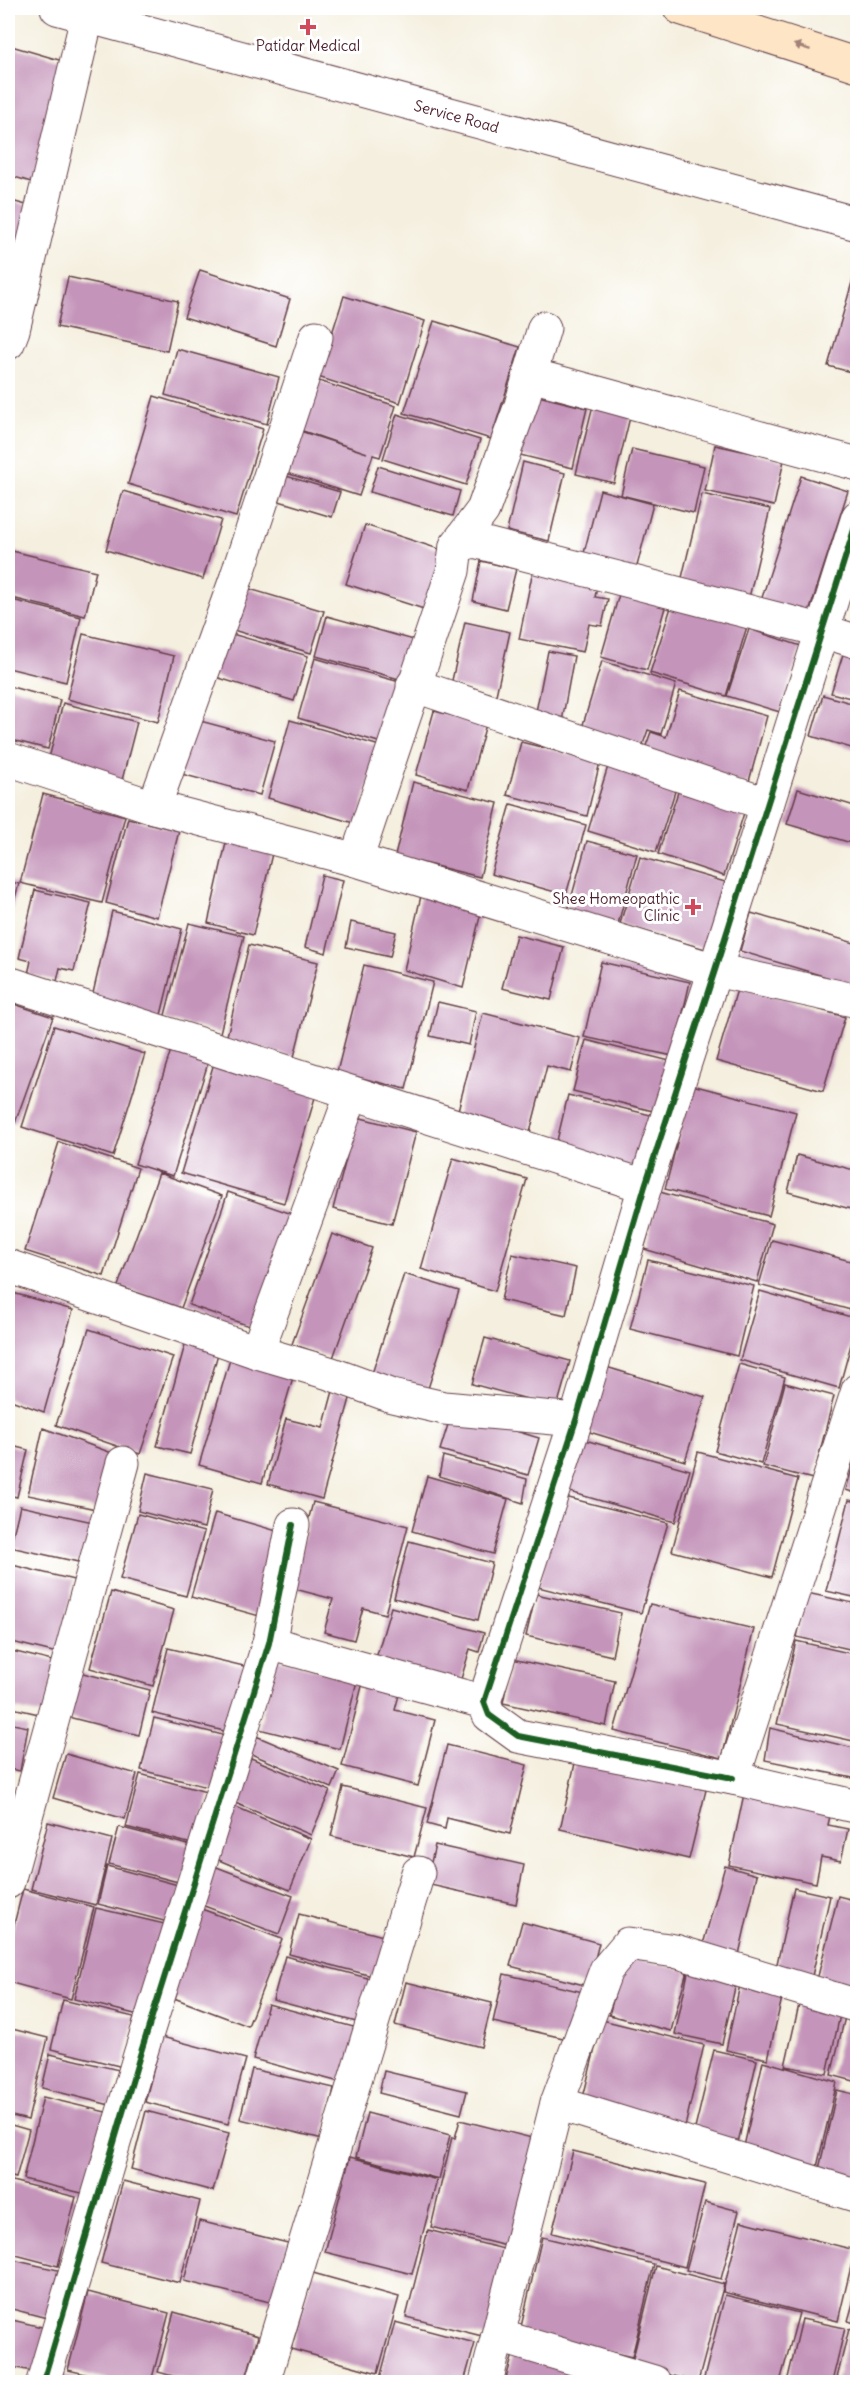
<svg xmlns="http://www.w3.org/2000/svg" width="865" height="2390" font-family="Delius,sans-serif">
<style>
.building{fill:#c494ba}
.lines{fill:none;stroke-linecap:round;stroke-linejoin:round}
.street-casing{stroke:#643e46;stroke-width:35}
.secondary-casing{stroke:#643e46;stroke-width:35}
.street{stroke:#fff;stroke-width:33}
.secondary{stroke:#fde5c5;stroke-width:33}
.cycleway-casing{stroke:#fff;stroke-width:10}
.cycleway{stroke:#1b5e20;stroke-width:6}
.oneway{fill:#a48278}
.poi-dot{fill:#d1495b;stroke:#fff;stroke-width:2}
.labels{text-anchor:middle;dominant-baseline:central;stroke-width:6;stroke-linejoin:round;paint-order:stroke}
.poi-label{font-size:15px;fill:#4a1f2b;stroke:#fff}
.street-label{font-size:15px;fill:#4a1f2b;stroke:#fff}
</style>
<rect width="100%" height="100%" fill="#fff"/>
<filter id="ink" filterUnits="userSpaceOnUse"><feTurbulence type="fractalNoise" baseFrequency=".0167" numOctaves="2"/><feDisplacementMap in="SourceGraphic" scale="12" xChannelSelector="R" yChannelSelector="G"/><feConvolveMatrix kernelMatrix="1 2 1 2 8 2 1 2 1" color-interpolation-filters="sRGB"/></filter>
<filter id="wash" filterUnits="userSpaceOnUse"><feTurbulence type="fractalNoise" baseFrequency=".008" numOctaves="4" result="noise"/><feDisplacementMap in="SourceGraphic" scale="24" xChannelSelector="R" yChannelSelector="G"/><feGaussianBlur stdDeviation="1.35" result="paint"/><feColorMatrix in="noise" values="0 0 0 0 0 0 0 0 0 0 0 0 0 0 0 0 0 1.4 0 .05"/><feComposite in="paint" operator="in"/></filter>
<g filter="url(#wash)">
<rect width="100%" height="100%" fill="#f4efde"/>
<g id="blocks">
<path class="building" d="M8,45L66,62L31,182L8,175Z
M8,200L41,209L8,334Z
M857,265H858V374L828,366Z
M200,270L290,299L276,346L184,317Z
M68,277L178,301L167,351L57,327Z
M344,296L425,321L400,403L318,377Z
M434,321L520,347L491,439L404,413Z
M177,349L279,377L267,424L165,395Z
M316,380L396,406L380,457L373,455L359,496L280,471L294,429L367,453L300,430Z
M534,395L587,408L573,468L520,455Z
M154,396L263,429L236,517L128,484Z
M593,405L631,413L614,483L576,474Z
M397,414L480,440L466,485L383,459Z
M715,445L784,460L774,506L705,491Z
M632,449L704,466L694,513L621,495Z
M523,462L565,473L549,541L507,531Z
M378,466L460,491L453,516L370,492Z
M276,473L340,492L332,517L269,498Z
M801,476L848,491L806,622L759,607Z
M600,490L653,504L636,570L583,557Z
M123,491L221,520L203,579L106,550Z
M702,494L770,509L748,602L680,586Z
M365,525L445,551L427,610L346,584Z
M8,550L96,571L85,616L8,597Z
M481,561L516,569L506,609L473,601Z
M534,565L599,577L595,597L608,599L602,626L589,624L583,652L519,639Z
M246,588L324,611L311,653L233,630Z
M620,591L666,604L647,670L601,657Z
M8,599L81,617L66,682L8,668Z
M673,601L748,623L726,696L650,673Z
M327,616L421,642L410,682L316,656Z
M465,622L510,632L496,695L451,685Z
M749,629L801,646L780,712L727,696Z
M222,631L308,656L294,701L209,675Z
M83,634L174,656L158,722L67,699Z
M548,651L574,656L561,727L534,722Z
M844,651L858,655V700L831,693Z
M315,658L403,683L385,744L298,718Z
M602,661L676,684L661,734L648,730L642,747L582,728Z
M8,686L60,700L48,749L8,739Z
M680,691L767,716L748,785L643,754L651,732L666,737Z
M823,695L858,705V750L811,736Z
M63,703L137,722L121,784L47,766Z
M434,711L486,724L468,790L416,775Z
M189,718L275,741L260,795L174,772Z
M290,720L380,746L357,824L268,798Z
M521,742L600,762L587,816L507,795Z
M609,763L677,785L656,852L588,831Z
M413,782L498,803L480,877L395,856Z
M798,789L858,807V845L787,824Z
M678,792L744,813L724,876L658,854Z
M43,794L125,816L102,903L20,883Z
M511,804L586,825L566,895L491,874Z
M128,818L179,831L157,917L106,903Z
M228,834L274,845L253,935L208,923Z
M587,841L637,854L618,924L568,910Z
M640,857L725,882L705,949L620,924Z
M322,875L343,880L326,953L305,947Z
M8,881L19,884L8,922Z
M423,887L482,908L463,988L404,970Z
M35,890L91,903L74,971L60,968L57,981L28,974L31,961L19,958Z
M112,911L182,929L160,1019L91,1002Z
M751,913L858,944V960L850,984L740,951Z
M351,922L396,932L390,957L346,947Z
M189,923L244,936L220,1033L164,1019Z
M516,935L564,947L551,1000L502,988Z
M249,945L318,962L294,1057L226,1040Z
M601,962L690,982L673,1056L584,1037Z
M364,965L433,982L406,1089L337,1072Z
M738,986L845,1017L823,1091L716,1061Z
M8,1002L53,1017L15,1123L8,1120Z
M438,1002L476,1011L469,1045L430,1036Z
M483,1013L580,1038L571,1072L547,1066L528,1140L455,1122Z
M54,1026L145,1054L113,1156L22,1127Z
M586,1040L674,1062L661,1113L573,1091Z
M171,1050L208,1063L173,1176L135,1164Z
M214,1063L316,1094L284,1203L181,1173Z
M692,1085L796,1112L769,1216L665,1189Z
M568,1095L659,1117L645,1171L555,1149Z
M357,1117L416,1132L392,1224L333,1209Z
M59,1142L138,1168L104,1276L25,1251Z
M797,1155L858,1171V1211L788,1192Z
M453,1158L527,1179L495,1291L421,1269Z
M159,1173L222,1196L181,1308L118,1286Z
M228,1192L295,1215L255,1328L189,1305Z
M660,1192L773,1224L757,1282L644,1249Z
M332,1234L372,1248L333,1358L292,1344Z
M772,1240L858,1263V1312L759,1285Z
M512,1254L576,1268L566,1315L501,1300Z
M648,1260L754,1286L737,1356L630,1329Z
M404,1274L459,1291L425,1398L370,1380Z
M760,1291L858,1319L839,1388L740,1360Z
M13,1293L73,1310L44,1412L8,1399V1311Z
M89,1329L173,1357L140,1454L56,1425Z
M485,1338L570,1361L557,1407L472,1384Z
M186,1341L219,1350L190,1454L157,1446Z
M231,1356L294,1374L262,1483L199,1465Z
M739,1364L785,1377L761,1464L715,1451Z
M603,1366L705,1397L685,1461L583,1430Z
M785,1383L834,1396L813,1479L763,1466Z
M333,1391L351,1395L322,1499L268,1484L286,1419L323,1428Z
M452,1412L539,1438L528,1475L440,1450Z
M43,1428L112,1453L101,1510L28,1495Z
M578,1438L690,1470L675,1522L563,1490Z
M8,1445L28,1450L17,1497L8,1495Z
M857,1451H858V1494L846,1490Z
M698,1452L798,1479L772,1577L672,1551Z
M443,1456L527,1479L523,1503L439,1476Z
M147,1473L213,1489L204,1528L138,1511Z
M427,1476L508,1499L493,1554L412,1531Z
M561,1496L668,1523L641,1613L538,1587Z
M849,1500L858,1502V1598L826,1591Z
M313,1502L408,1526L385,1614L363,1608L354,1640L324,1632L333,1599L291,1588Z
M20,1506L93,1522L83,1563L10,1547Z
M215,1513L287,1534L263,1617L191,1597Z
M138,1514L204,1532L186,1596L120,1579Z
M409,1541L492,1563L478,1620L394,1598Z
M8,1564L74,1580L57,1653L8,1641Z
M111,1592L174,1610L153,1686L90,1668Z
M807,1593L858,1604V1651L797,1637Z
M536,1594L621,1613L612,1656L526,1636Z
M650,1604L754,1629L722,1758L614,1731Z
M391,1607L484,1633L479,1652L470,1649L458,1689L374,1665Z
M796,1641L858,1655V1742L777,1724Z
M168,1648L248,1667L232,1733L152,1713Z
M8,1650L56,1662L43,1715L8,1707Z
M276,1659L357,1681L340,1749L259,1729Z
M512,1659L615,1681L606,1726L503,1703Z
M79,1672L150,1690L139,1735L68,1717Z
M362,1686L399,1695L395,1710L435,1720L418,1786L342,1766Z
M154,1718L227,1736L215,1789L141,1770Z
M8,1723L28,1727L20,1771L8,1769Z
M770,1728L858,1749V1779L765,1760Z
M256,1736L339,1771L332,1788L249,1753Z
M447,1745L527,1765L510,1834L447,1818L445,1829L427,1824Z
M66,1754L137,1774L125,1819L53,1798Z
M251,1758L330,1791L311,1835L233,1802Z
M576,1759L706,1790L689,1859L560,1829Z
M140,1774L210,1793L196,1845L126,1827Z
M343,1787L427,1808L414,1857L331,1836Z
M745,1789L832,1807L828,1825L848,1829L841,1861L821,1857L816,1883L729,1865Z
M229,1804L311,1839L290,1890L207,1855Z
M48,1822L112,1839L96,1905L31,1889Z
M119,1827L192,1846L182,1883L109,1864Z
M435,1845L524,1865L516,1904L426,1884Z
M107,1866L182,1886L172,1923L98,1904Z
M214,1866L293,1896L279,1934L199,1904Z
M725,1866L757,1875L738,1959L702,1948Z
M794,1888L830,1896L812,1976L776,1968Z
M23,1889L94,1907L71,1999L8,1982V1948Z
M838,1896L858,1901V1990L817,1980Z
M96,1908L169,1925L147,2017L74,1999Z
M199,1908L282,1939L248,2026L166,1995Z
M299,1914L387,1937L376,1977L289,1954Z
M522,1922L599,1943L588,1986L510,1966Z
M285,1956L375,1980L364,2024L273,2000Z
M625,1956L687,1971L671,2031L609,2015Z
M689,1968L737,1979L722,2044L675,2034Z
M504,1974L583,1992L572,2040L493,2022Z
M741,1980L784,1989L768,2059L726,2050Z
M406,1982L492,2003L481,2047L395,2025Z
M801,1996L842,2006L827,2074L785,2066Z
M63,2000L134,2017L123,2067L51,2049Z
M268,2004L361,2029L347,2084L253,2059Z
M845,2017L858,2020V2082L831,2075Z
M602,2020L704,2045L684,2131L581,2106Z
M8,2028L48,2038L28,2120L8,2115Z
M162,2037L246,2059L228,2124L145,2102Z
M714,2050L757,2060L737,2147L693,2137Z
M50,2054L119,2070L110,2105L42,2088Z
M763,2061L837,2082L817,2167L743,2151Z
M252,2069L334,2088L323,2139L240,2119Z
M384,2071L467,2091L461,2114L379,2093Z
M837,2090L858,2095V2187L817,2178Z
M43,2097L110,2113L90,2195L23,2179Z
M146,2111L229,2133L213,2191L131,2169Z
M367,2113L450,2135L439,2179L356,2157Z
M460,2120L540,2140L514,2248L431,2227L452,2137L455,2138Z
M8,2124L29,2130L16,2178L8,2176Z
M573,2151L705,2184L685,2267L552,2233Z
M350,2157L437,2180L412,2274L325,2252Z
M8,2180L76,2197L58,2266L8,2253Z
M123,2181L200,2201L180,2283L101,2263Z
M705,2202L739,2211L721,2279L686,2270Z
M199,2221L288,2243L274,2303L184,2281Z
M741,2221L855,2250L838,2321L723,2292Z
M428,2230L512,2251L490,2338L406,2317Z
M542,2237L654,2264L632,2357L520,2331Z
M8,2259L58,2270L47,2318L8,2308Z
M656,2266L724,2284L698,2382L631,2366Z
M313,2273L399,2297L378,2373L291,2349Z
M857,2289L858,2290V2324L848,2321Z
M88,2292L169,2313L151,2382H119L68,2370Z
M725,2295L799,2313L780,2382H703Z
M174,2312L258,2336L245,2382H195L158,2372Z
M8,2319L46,2328L36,2372L8,2366Z
M802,2319L845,2328L832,2382H787Z
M395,2322L475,2343L464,2382H379Z
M849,2329L858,2331V2382H836Z
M514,2351L583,2371L580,2382H505Z
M59,2374L87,2382H56Z"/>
</g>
</g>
<g filter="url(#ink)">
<use href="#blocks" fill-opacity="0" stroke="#643e46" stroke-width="1.5"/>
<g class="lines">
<g class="street-casing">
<g id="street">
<path id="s1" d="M57,8L858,224"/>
<path d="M8,343L13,330L87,17"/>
<path d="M530,375C640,403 748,436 858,464"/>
<path d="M456,546L483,510L521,405L544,328"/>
<path d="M413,685L766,804"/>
<path d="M8,759L154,807L356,860L715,970L858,1001"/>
<path d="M154,807L236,579L316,337"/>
<path d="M356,860L453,571L456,546L474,541L820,630L858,642"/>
<path d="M8,983L645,1186"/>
<path d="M8,1266L257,1352L329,1373L392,1396L444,1408L576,1420"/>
<path d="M257,1352L352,1093"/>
<path d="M858,1390L733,1778L858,1807"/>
<path d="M269,1643L484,1702"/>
<path d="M733,1778L518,1736L489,1715L484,1702L576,1420L645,1186L715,970L858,517"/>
<path d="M8,1882L123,1463"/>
<path d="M557,2103L858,2196"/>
<path d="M499,2336L654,2382"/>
<path d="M43,2382L140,2055L269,1643L293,1525"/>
<path d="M263,2382L418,1873"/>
<path d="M486,2382L557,2103L606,1970L628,1944L675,1951L858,2006"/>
</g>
</g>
<g class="secondary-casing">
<path id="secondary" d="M680,8L858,65"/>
</g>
<use href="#street" class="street"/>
<use href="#secondary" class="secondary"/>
<g class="cycleway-casing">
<path id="cycleway" d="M733,1778L518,1736L489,1715L484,1702L576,1420L645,1186L715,970L858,517
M43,2382L140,2055L269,1643L293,1525"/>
</g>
<use href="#cycleway" class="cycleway"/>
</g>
<defs><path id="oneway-solid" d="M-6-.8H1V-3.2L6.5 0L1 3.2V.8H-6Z" transform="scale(1.5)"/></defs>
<use class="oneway" href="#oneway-solid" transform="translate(802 47) rotate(-162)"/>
</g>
<g class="poi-dot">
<path d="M305 18h6v6h6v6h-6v6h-6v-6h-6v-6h6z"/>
<path d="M690 898h6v6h6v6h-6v6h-6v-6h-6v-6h6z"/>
</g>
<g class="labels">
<g class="poi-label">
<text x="308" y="45">Patidar Medical</text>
<text x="680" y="898" text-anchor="end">Shee Homeopathic<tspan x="680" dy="17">Clinic</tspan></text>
</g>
<g class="street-label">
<text stroke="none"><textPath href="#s1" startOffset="414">Service Road</textPath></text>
</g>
</g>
<rect width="865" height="2390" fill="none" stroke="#fff" stroke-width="30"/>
</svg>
